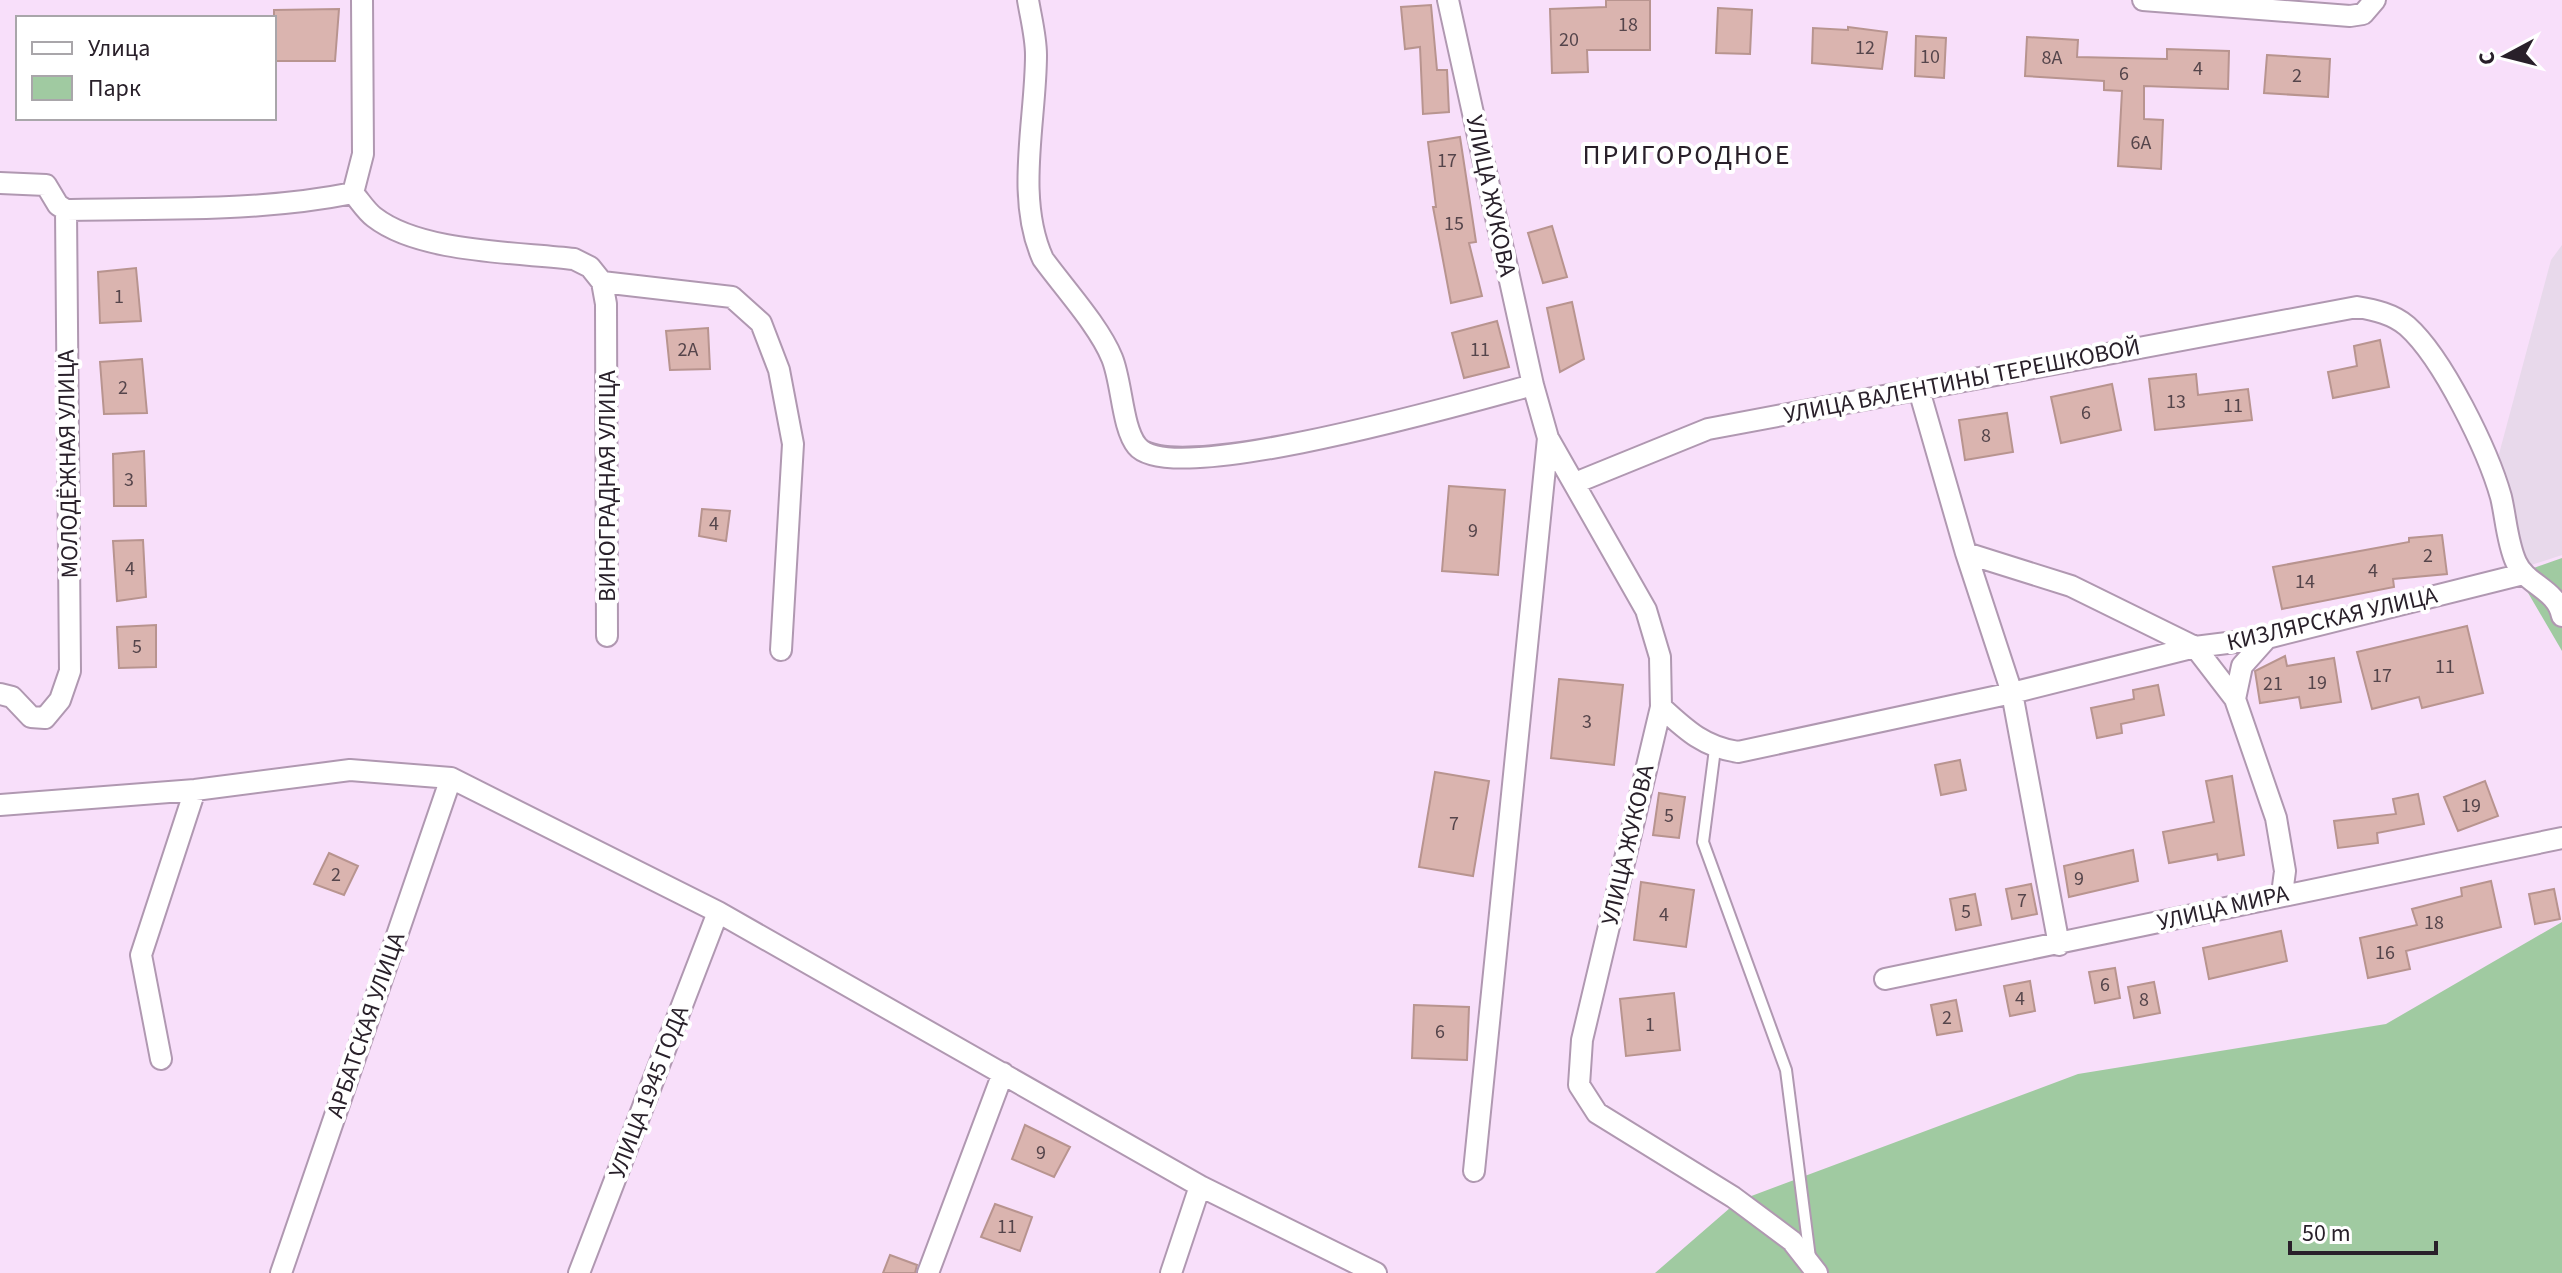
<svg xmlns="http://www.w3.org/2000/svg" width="2562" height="1273" font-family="'Source Sans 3',sans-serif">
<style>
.industrial{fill:#e8d9eb}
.green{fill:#a0caa1}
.building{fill:#dab4af;stroke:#b8948f;stroke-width:2}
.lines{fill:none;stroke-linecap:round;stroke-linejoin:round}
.lane-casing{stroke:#b098b1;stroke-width:14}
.street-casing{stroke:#b098b1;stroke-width:24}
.lane{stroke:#fff;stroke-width:10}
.street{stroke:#fff;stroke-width:20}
.labels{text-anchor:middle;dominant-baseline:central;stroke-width:8;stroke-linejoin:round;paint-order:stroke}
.number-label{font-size:20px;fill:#55454b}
.street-label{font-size:24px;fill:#29202a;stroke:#fff}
.quarter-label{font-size:28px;letter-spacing:2px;fill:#29202a;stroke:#fff}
</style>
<rect width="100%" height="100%" fill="#f8dffa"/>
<path class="industrial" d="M2562,245V555L2519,569L2499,454L2551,260Z"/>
<path class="green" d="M2562,558V651L2517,574Z
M2562,922V1273H1655L1738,1201L2078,1074L2386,1024Z"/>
<path class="building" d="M1606,0H1650V50H1587L1588,72L1552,73L1550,9L1606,7Z
M1431,5L1437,70H1447L1449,112L1423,114L1420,47L1405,49L1401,7Z
M1718,8L1752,10L1750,54L1716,53Z
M339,9L335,61H274V10Z
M1848,27L1887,32L1882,69L1812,63L1813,28L1848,30Z
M1916,36L1946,38L1944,78L1915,76Z
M2027,37L2078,40L2077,57L2167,59V49L2229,51L2228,89L2144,86V119L2163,120L2161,169L2118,166L2122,91L2104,90V81L2025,76Z
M2267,55L2330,59L2328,97L2264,93Z
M1460,137L1476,242L1469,243L1482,296L1451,303L1433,207H1436L1428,142Z
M1552,226L1567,277L1543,283L1528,233Z
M136,268L141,321L100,323L98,272Z
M1572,302L1584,359L1560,372L1547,308Z
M1497,321L1509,367L1464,378L1452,333Z
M708,328L710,369L670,370L666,331Z
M2380,340L2389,387L2333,398L2328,372L2357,366L2354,346Z
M142,359L147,413L104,414L100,362Z
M2196,374L2198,395L2248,389L2252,420L2155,430L2149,379Z
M2112,384L2121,430L2061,443L2051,397Z
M2007,413L2013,452L1965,460L1959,420Z
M144,451L146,506H114L113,454Z
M1449,486L1505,490L1498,575L1442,571Z
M702,509L730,511L726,541L699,536Z
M2442,535L2447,574L2393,579L2394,587L2282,609L2273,567L2409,542V538Z
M143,540L146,597L117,601L113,541Z
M156,625V667L119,668L117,627Z
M2467,626L2483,693L2422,708L2419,697L2372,709L2357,652Z
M2285,656L2287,666L2334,658L2341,702L2301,708L2299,697L2260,703L2255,671Z
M1559,679L1623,685L1614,765L1551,758Z
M2158,685L2164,715L2121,724L2122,733L2097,738L2091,708L2134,699L2133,690Z
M1960,760L1966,790L1941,795L1935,765Z
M1435,772L1489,781L1473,876L1419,867Z
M2232,776L2244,855L2218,860L2217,854L2169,863L2163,832L2214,822L2206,781Z
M2485,781L2498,816L2458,831L2444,797Z
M1659,793L1685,797L1679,838L1653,835Z
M2418,794L2424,824L2377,833L2378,843L2338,848L2334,821L2396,814L2393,799Z
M2133,850L2138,881L2069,897L2064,866Z
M329,853L358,866L344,895L314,884Z
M2491,881L2501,927L2406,951L2410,969L2368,978L2360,938L2417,925L2412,909L2462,896L2461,888Z
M1641,882L1694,890L1686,947L1634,940Z
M2031,884L2037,914L2012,919L2006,889Z
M2554,889L2560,919L2535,924L2529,894Z
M1975,894L1981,925L1956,930L1950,899Z
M2281,931L2287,961L2209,979L2203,948Z
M2115,968L2120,998L2095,1003L2089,972Z
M2030,981L2035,1011L2010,1016L2004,986Z
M2154,982L2160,1013L2134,1018L2128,987Z
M1674,993L1680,1050L1626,1056L1620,999Z
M1956,1000L1962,1031L1937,1035L1931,1005Z
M1414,1005L1469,1007L1467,1060L1412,1058Z
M1025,1125L1070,1147L1054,1177L1012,1159Z
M995,1204L1032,1217L1020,1251L981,1237Z
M890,1255L917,1265L915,1273H883Z"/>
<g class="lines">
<g class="lane-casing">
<path id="lane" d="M1715,749L1703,842L1786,1070L1810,1258"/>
</g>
<g class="street-casing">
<path id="street" d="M1028,0C1031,18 1036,37 1036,55C1036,120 1015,198 1043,259C1064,288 1099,326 1112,358C1122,382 1122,428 1137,446C1171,489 1476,400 1533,385
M1448,0L1533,385L1548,438L1646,610L1660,657L1661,707L1582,1040L1579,1085L1597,1113L1733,1197L1792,1241L1817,1273
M2143,0L2350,16L2363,14L2375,0
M0,183L46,185L58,205L66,210C161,208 259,212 353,193
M353,193C360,201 366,211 374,217C420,253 516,252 574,259L590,267L602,282L606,304L607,636
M353,193L363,154L362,0
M602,282L732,297L761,323L779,370L793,444L781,650
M1919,390L1966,553L2012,693L2059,945
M1575,483L1708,429L2357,307C2375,310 2393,314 2407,326C2443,358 2488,451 2501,497C2506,518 2507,542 2516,562C2526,585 2557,589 2562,616
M1966,553L2071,586L2195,647L2267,638L2523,574
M0,694L12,697L31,717L45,718L60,700L70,671L66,210
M2235,699L2242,666L2267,638
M1661,707C1686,730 1704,747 1738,752L2012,693L2195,647L2235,699L2276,818L2285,871L2282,894
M0,805L195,790L350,770L451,778L718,912L1200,1186L1376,1273
M1885,979L2562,838
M161,1059L141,955L195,790
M1474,1171L1548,438
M281,1273L451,778
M579,1273L718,912
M928,1273L1003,1073
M1171,1273L1200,1186"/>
</g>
<use href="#lane" class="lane"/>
<use href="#street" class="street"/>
</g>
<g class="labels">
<g class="number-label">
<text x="1628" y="25">18</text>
<text x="1569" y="40">20</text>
<text x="1865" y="48">12</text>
<text x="1930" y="57">10</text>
<text x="2052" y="58">8А</text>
<text x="2198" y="69">4</text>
<text x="2124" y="74">6</text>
<text x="2297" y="76">2</text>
<text x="2141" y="143">6А</text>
<text x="1447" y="161">17</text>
<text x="1454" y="224">15</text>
<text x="119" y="297">1</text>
<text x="688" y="350">2А</text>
<text x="1480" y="350">11</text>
<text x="123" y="388">2</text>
<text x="2176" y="402">13</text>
<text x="2233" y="406">11</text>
<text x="2086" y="413">6</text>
<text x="1986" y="436">8</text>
<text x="129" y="480">3</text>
<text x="714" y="524">4</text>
<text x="1473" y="531">9</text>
<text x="2428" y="556">2</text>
<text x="130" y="569">4</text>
<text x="2373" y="571">4</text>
<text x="2305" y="582">14</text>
<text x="137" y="647">5</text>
<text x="2445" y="667">11</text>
<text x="2382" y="676">17</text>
<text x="2317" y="683">19</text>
<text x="2273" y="684">21</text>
<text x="1587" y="722">3</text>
<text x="2471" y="806">19</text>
<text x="1669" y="816">5</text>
<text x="1454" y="824">7</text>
<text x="336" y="875">2</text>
<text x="2079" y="879">9</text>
<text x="2022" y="901">7</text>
<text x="1966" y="912">5</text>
<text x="1664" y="915">4</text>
<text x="2434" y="923">18</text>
<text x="2385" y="953">16</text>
<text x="2105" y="985">6</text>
<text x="2020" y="999">4</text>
<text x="2144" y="1000">8</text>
<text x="1947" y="1018">2</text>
<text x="1650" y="1025">1</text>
<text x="1440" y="1032">6</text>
<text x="1041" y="1153">9</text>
<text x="1007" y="1227">11</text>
</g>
<g class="street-label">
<text transform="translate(1491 196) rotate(78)">УЛИЦА ЖУКОВА</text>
<text transform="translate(1962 381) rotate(-11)">УЛИЦА ВАЛЕНТИНЫ ТЕРЕШКОВОЙ</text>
<text transform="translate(68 464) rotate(-91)">МОЛОДЁЖНАЯ УЛИЦА</text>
<text transform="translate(607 486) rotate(-90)">ВИНОГРАДНАЯ УЛИЦА</text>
<text transform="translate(2332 619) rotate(-13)">КИЗЛЯРСКАЯ УЛИЦА</text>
<text transform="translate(1628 845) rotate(-77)">УЛИЦА ЖУКОВА</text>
<text transform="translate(2223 908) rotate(-13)">УЛИЦА МИРА</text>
<text transform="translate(366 1025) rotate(-71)">АРБАТСКАЯ УЛИЦА</text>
<text transform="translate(649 1092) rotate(-69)">УЛИЦА 1945 ГОДА</text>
</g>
<g class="quarter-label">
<text x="1687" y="155">ПРИГОРОДНОЕ</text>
</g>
</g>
<rect x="16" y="16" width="260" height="104" fill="#ffffff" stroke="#a9a6aa" stroke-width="2"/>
<rect x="32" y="42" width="40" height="12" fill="#ffffff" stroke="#a9a6aa" stroke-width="2"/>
<text x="88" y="56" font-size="24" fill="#29202a">Улица</text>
<rect x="32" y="76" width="40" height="24" fill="#a0caa1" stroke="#a9a6aa" stroke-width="2"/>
<text x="88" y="96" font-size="24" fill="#29202a">Парк</text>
<g transform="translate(2506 56) rotate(263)" stroke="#ffffff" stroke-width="6" paint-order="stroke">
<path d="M0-6L14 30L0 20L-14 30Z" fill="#29202a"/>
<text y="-12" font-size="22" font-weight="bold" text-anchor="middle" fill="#29202a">С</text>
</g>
<path d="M2290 1241v12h146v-12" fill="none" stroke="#29202a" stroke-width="4"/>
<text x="2302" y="1241" font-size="24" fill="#29202a" stroke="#ffffff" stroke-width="6" paint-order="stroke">50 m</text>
</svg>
